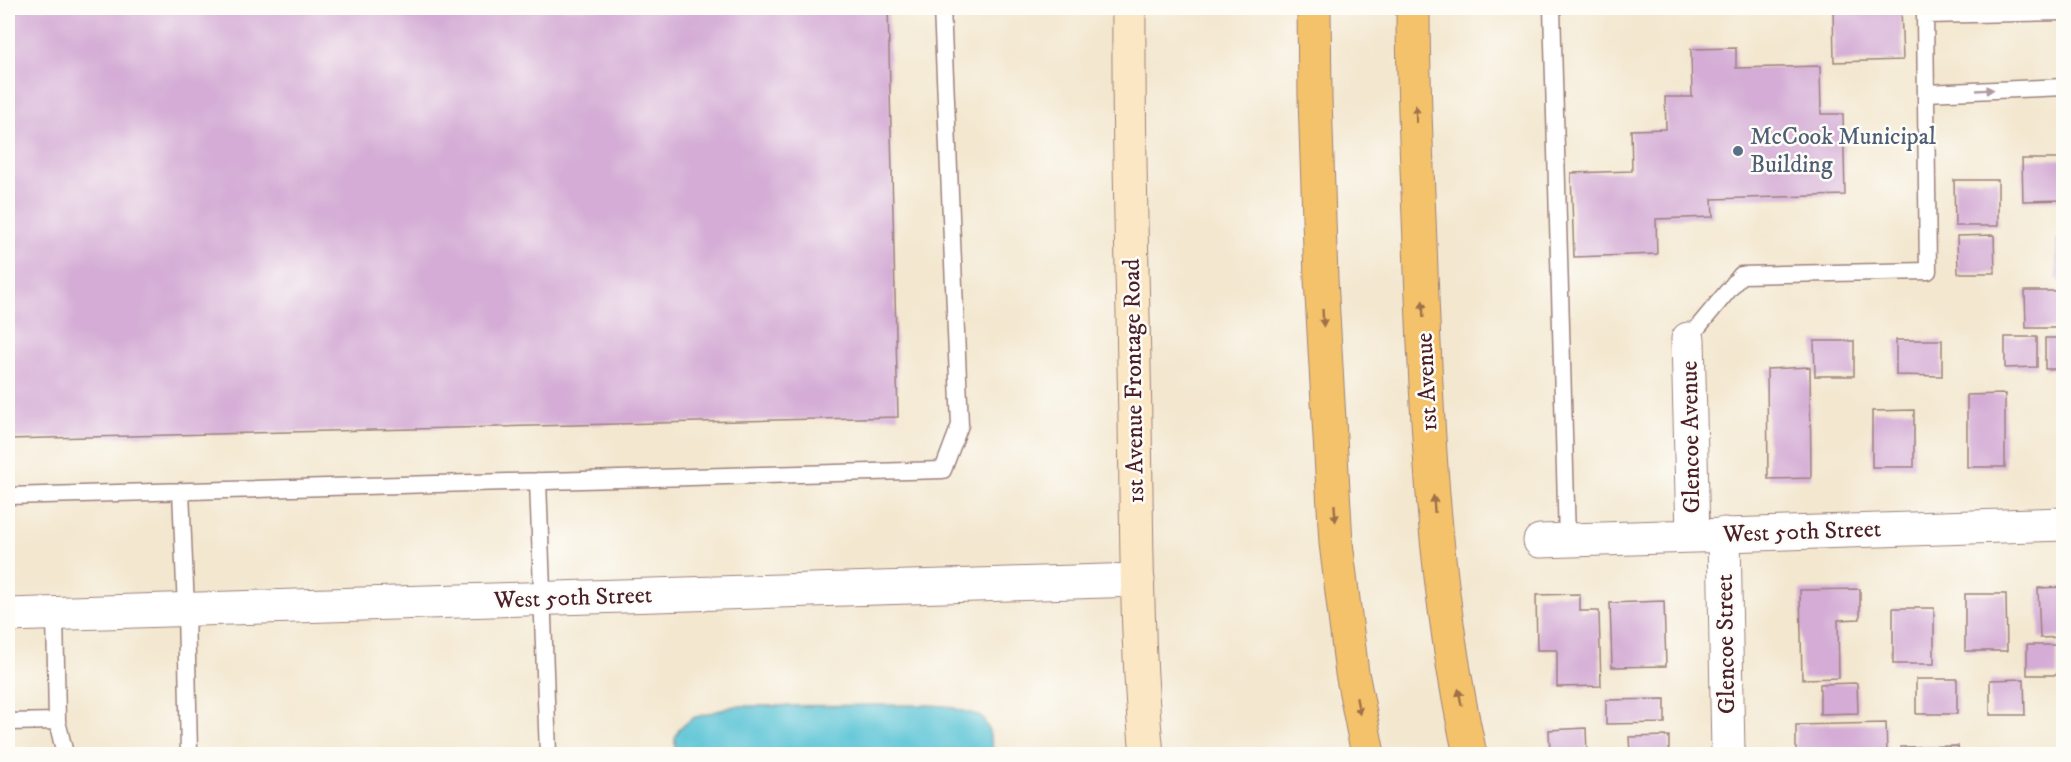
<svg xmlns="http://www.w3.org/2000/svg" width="2071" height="762" font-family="'IM FELL DW Pica',serif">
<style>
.water{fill:#59c3d5;stroke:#527180;stroke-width:1.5}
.building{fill:#d4acd5}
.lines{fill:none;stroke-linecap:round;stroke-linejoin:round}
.lane-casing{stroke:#9e837d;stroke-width:19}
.street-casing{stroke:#9e837d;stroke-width:35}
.secondary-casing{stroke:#9e837d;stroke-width:35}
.primary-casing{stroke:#9e837d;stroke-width:35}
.lane{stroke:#fff;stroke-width:16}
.street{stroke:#fff;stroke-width:33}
.secondary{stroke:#fbe7c3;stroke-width:33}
.primary{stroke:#f4c26a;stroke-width:33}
.oneway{fill:#ae9aa0}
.oneway2{fill:#9f704a}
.service-dot{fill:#5c6f8a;stroke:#fdfcf7;stroke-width:2}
.labels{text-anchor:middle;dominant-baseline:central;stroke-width:5;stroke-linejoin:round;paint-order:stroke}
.service-label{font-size:24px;fill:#4e5e75;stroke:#fdfcf7;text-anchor:start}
.street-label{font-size:24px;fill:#4a1f2b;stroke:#fdfcf7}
</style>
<rect width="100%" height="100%" fill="#fdfcf7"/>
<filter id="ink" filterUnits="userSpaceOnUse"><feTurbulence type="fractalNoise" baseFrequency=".0167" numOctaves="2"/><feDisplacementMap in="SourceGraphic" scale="12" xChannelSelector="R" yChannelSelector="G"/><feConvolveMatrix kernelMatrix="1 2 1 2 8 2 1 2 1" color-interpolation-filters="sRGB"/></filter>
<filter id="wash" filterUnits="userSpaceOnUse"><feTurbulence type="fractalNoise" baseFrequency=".008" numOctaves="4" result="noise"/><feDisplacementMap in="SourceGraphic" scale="24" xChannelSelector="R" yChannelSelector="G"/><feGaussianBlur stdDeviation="1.35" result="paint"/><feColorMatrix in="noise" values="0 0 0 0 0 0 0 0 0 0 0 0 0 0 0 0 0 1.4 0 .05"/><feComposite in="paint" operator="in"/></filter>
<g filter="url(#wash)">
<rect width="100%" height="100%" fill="#f3e7cf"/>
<path class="water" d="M926,705L946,706L981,716L988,728L994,754H675V738L680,728L693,718L735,706Z"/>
<g id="blocks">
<path class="building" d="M8,8H888L898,417L8,439Z
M1833,8H1901L1903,60L1834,62Z
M1736,48V68L1820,66L1821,114H1843L1845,195L1712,199L1713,217L1656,219L1657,254L1574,257L1571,173L1632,171L1631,130L1666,129L1665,97H1692L1691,49Z
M2022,159H2064V200L2023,201Z
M1954,180H1998V226H1955Z
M1994,235L1995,273H1958L1957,236Z
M2056,239H2064V279H2056Z
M2025,291H2064V328H2026Z
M2005,337H2037V367L2005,368Z
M2045,338H2064V369H2045Z
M1896,340H1942V376L1896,375Z
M1814,341H1854V376H1815Z
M1810,367L1811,478L1768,479L1767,369Z
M2005,394V467H1967V395Z
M1914,410V467H1872V411Z
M2064,587V637L2040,638L2038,588Z
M1860,589V619L1838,620L1839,678L1802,679L1800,590Z
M1580,594V611H1599L1601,686L1557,687V650H1537L1536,595Z
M1965,594H2006L2007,651H1965Z
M1664,601L1666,666L1612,667L1610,603Z
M1893,608H1934V664H1893Z
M2027,645H2057V675H2027Z
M1916,679H1957V714H1916Z
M2024,679L2025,715H1990V680Z
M1857,683L1858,713L1820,714V684Z
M1665,699V723L1606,724V700Z
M1886,723L1887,754H1796V725Z
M1586,728L1587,754H1550L1549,730Z
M1669,736V754H1630L1629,737Z
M1958,746L1959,754H1901V747Z"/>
</g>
</g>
<g filter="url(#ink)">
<use href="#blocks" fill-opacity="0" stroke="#9e837d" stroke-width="1.5"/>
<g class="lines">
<g class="lane-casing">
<path id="lane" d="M1552,8L1567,540
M1925,15L2064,12
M1926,93L2064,87
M1688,339L1741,275L1928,271L1925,15L1928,8
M538,481L548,754
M181,491L186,609L189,754
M8,496L943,470L960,425L942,8
M55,614L57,721L65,754
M8,722L57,721"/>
</g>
<g class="street-casing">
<path id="street" d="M1688,339L1693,535
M1724,534L1728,754
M1540,541L2064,524
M8,615L1138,580"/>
</g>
<g class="secondary-casing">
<path id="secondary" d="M1129,8C1128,146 1133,285 1135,424C1137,534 1136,645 1147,754"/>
</g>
<g class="primary-casing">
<path id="primary" d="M1314,8L1315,98L1321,279L1336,543L1352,673L1368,754
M1413,8C1413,95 1418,183 1421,271C1427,432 1435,596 1470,754"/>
</g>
<use href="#lane" class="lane"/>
<use href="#street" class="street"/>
<use href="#secondary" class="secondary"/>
<use href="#primary" class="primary"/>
</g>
<defs><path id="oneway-solid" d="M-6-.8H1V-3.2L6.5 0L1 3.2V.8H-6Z" transform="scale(1.5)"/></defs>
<use class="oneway" href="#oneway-solid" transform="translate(1985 90) rotate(-3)"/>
<g class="oneway2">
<use href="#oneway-solid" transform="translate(1416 114) rotate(-92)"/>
<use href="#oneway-solid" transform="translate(1423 309) rotate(-92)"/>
<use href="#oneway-solid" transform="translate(1323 318) rotate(87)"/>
<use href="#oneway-solid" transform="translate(1434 504) rotate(-94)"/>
<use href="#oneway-solid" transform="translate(1335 513) rotate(86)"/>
<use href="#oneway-solid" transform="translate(1460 697) rotate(-100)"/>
<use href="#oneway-solid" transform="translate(1358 706) rotate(79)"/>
</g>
</g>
<circle class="service-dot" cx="1738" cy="151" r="6"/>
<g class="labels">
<g class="service-label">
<text x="1750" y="137">McCook Municipal<tspan x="1750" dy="28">Building</tspan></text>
</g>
<g class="street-label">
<text transform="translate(1134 381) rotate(-91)">1st Avenue Frontage Road</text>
<text transform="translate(1427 382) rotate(-93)">1st Avenue</text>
<text transform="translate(1691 437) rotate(-91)">Glencoe Avenue</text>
<text transform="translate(1802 532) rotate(-2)">West 50th Street</text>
<text transform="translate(573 598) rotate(-2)">West 50th Street</text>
<text transform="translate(1726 644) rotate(-91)">Glencoe Street</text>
</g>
</g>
<rect width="2071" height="762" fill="none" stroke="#fdfcf7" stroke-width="30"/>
</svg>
